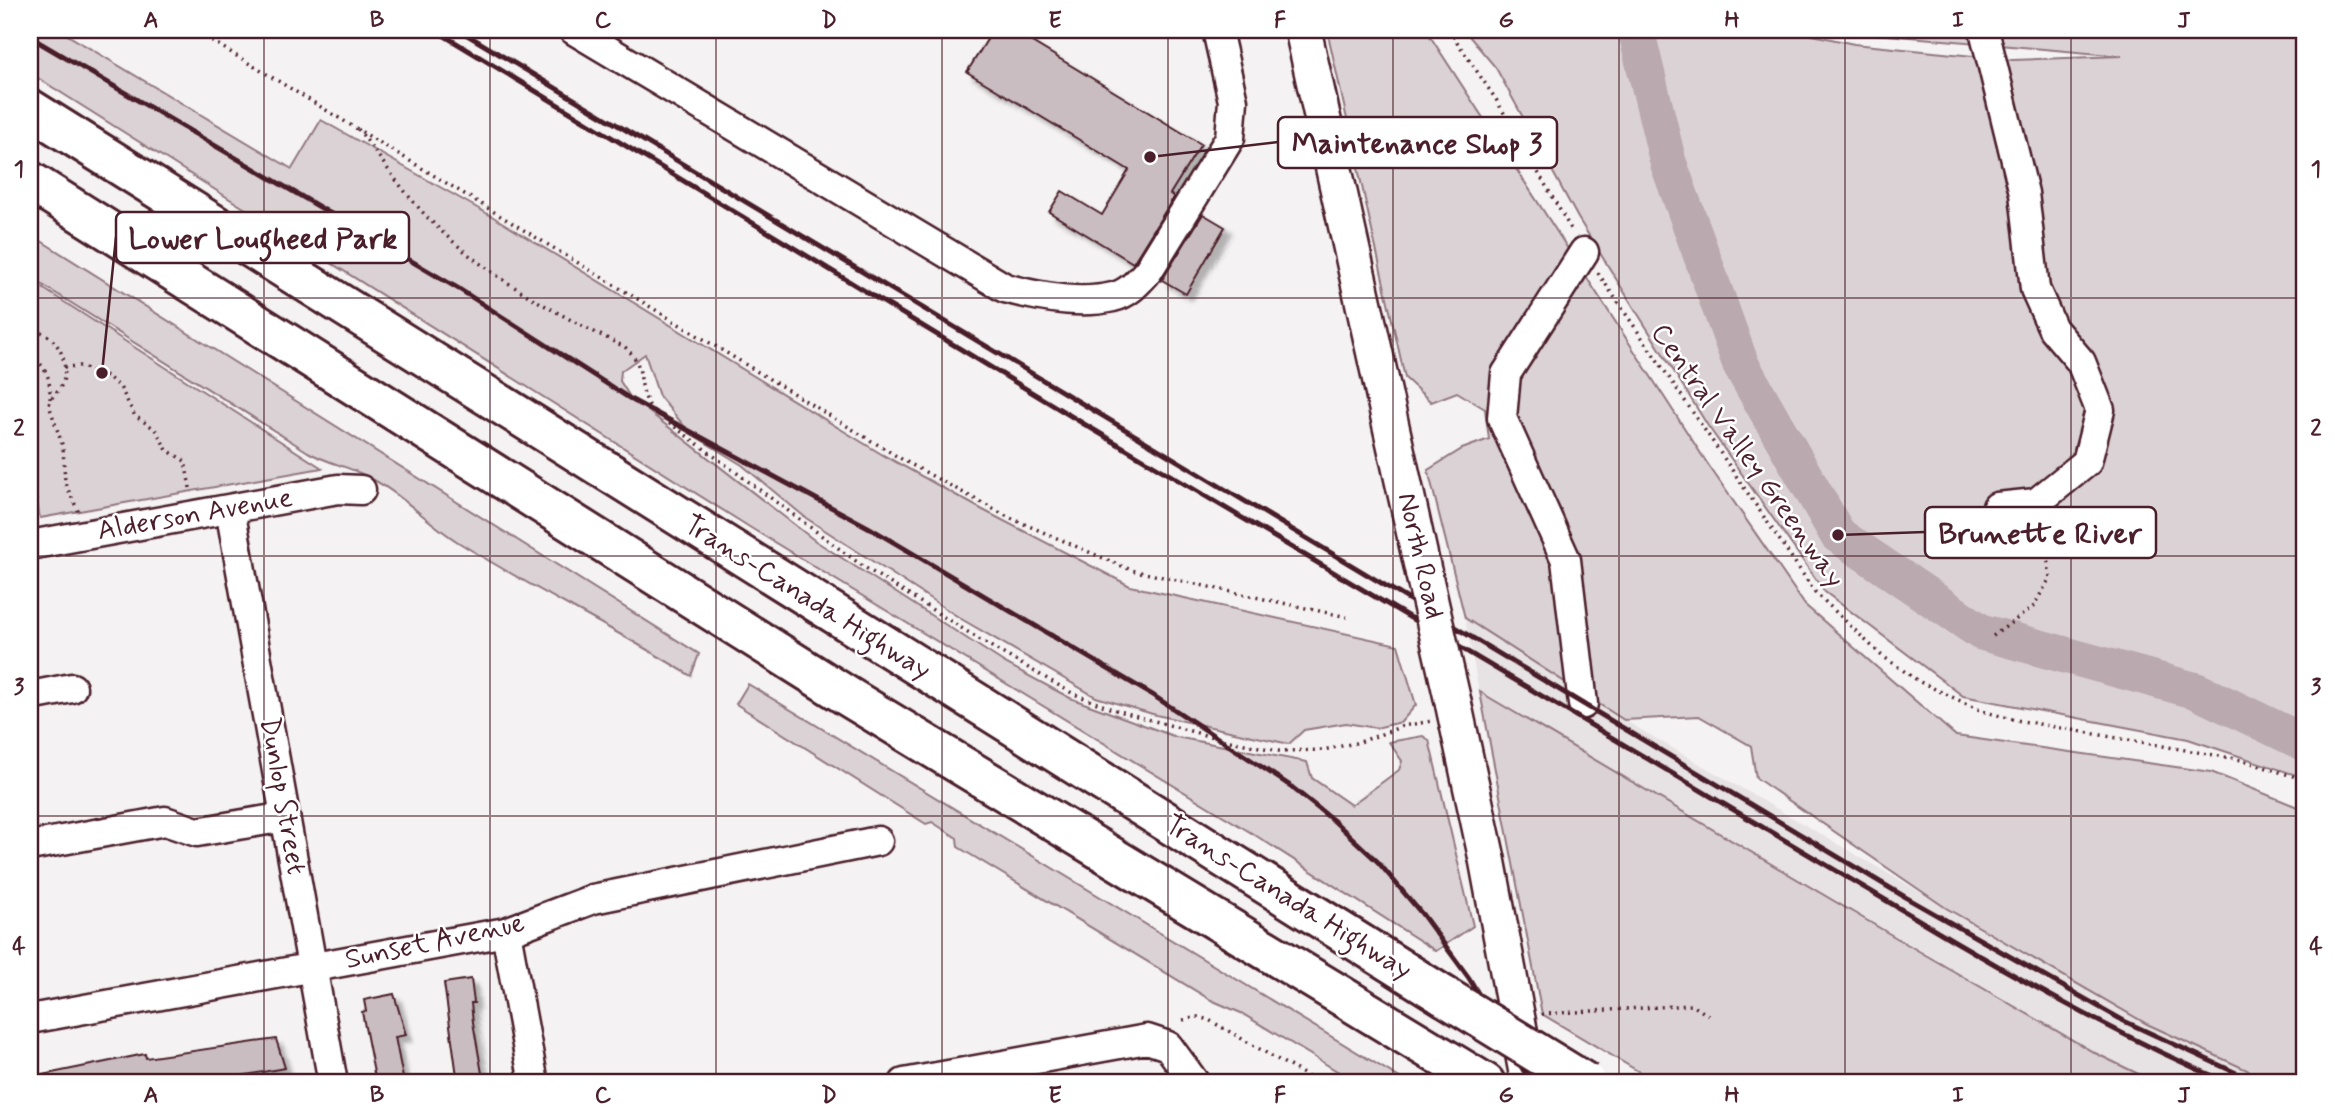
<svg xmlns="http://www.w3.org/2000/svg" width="2335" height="1113" font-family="Mynerve,sans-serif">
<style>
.built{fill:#e7e2e3}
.green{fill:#dbd2d5;stroke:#927880;stroke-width:2}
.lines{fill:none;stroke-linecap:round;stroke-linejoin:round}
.river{stroke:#baa9ae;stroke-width:37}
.building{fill:#cabdc1;stroke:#4a1f2b;stroke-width:2;filter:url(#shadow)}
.minor-casing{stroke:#4a1f2b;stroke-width:33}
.major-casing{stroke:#4a1f2b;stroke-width:40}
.highway-casing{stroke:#4a1f2b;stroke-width:44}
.path{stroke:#4a1f2b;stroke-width:3.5;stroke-dasharray:2 5;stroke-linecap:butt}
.minor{stroke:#fff;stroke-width:28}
.major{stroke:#fff;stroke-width:35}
.highway{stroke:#fff;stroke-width:38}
.rail{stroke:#4a1f2b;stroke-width:5}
.major-bridge-casing{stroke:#4a1f2b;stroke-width:40;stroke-linecap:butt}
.highway-bridge-casing{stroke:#4a1f2b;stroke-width:44;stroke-linecap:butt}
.major-bridge{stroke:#fff;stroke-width:35}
.highway-bridge{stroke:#fff;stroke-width:38}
.grid{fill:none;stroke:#4a1f2b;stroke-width:2;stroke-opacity:0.55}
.labels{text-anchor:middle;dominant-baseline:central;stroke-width:5;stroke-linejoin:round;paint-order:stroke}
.street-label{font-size:28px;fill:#4a1f2b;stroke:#fff}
.leader{fill:none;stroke:#4a1f2b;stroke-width:2.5}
.callout-dot{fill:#4a1f2b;stroke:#fff;stroke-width:2.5}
.callout{fill:#fff;stroke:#4a1f2b;stroke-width:2.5}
.callout-label{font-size:30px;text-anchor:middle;font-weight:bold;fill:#4a1f2b}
.neatline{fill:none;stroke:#4a1f2b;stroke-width:2.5}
.grid-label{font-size:23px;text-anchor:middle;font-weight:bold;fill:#4a1f2b}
</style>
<defs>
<filter id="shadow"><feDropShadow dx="6" dy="6" stdDeviation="2" flood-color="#0004"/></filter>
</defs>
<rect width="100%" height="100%" fill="#f4f2f2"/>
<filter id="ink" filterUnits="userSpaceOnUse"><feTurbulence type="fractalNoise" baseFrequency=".0143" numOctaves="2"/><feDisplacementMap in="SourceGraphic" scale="14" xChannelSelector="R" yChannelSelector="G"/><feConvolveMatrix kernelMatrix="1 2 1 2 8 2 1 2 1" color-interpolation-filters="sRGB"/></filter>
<g filter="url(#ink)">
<path class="built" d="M1465,618L1624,720L2147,1024L2276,1083H2157L2095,1053L1479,691Z"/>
<path class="green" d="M30,30H59L292,169L321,120L495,218L883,455L981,509L1130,586L1398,645L1416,705L1401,722L1376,728L1346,723L1304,730L1289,744L1156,715L1096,697L963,620L806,518L742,465L690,433L659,396L645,354L621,371L620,381L630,397L814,540L1005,663L1070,698L1176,737L1307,762L1312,778L1351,805L1399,770L1402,761L1389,742L1423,736L1429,740L1473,926L1436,951L1258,837L751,528L30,73Z
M1327,30H1426L1707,463L1805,605L1956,736L2211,772L2305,810V1083L2273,1082L2147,1024L1946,908L1756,778L1751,746L1699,716L1624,720L1465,618L1428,470L1462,449L1489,439L1485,409L1457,392L1431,402L1405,378Z
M1464,30H1790L1854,44L2013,60L2122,56L1831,30H2305V778L2188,739L1963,696L1825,592L1708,426L1578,218L1496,68Z
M30,234L699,654L691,676C615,628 534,590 458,542C426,522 397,489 362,474C343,465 328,463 308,452L30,277Z
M30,280L322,468L40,518L30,465Z
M748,684L1408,1083H1357L1241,1013L1211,1000L958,847L957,838L932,822L926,824L736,704Z
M1480,692L1917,950L2095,1053L2157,1083H1658L1542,1014Z"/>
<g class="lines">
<path class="river" d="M1636,30L1668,162L1741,365L1838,535L1981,632L2197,691L2305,743"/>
</g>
<path class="building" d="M993,30H1012L1201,144L1170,194L1174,197L1133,263L1049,212L1062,191L1102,215L1129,170L967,72Z
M1203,214L1225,227L1186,294L1162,280Z
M471,979L474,1003H471L473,1022L483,1079L458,1083L444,983Z
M394,994L406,1035L395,1037L404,1083H376L362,1012L366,1011L364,1000Z
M276,1039L285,1068L235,1077L236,1083H42V1075L145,1054L146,1058Z"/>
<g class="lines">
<g class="minor-casing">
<path id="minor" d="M574,30L1005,288C1038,297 1079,305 1113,297C1128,294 1138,282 1148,271L1230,138L1233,101L1217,30
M1984,30L2024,193L2035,289L2053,329L2081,362L2100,410L2087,462L2036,503L1997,507
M230,509L333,1083
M30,545L338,489L361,490
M30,696L72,688
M1583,704L1566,560L1502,418L1506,374L1584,252
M30,846L165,821L197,832L285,817
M506,932L534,1083
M30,1019L506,932L593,899L878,841
M904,1083L1147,1039L1168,1046L1195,1083"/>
</g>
<g class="major-casing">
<path id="major" d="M1303,30L1424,575
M1453,702L1487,859L1529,1083"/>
</g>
<g class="highway-casing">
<path id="highway" d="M30,109L1444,996
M30,181L847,696L1485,1083"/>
</g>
<path class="path" d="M194,30L903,460L1008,517L1131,570L1347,617
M1449,30L1497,101L1572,231
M358,129C382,160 404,194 432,222C486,276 556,314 625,347C647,367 636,381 648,403C650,409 659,415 664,419L864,567L995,649L1072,693L1112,709L1215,738L1279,751L1323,750L1360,742L1403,726L1432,721
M1598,273L1815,592L1881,655L1920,682L1982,711L2016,720L2242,760L2305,780
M64,367L79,366L107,376L120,387L135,416L155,429L167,450L185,461L191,493
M50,399C50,390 50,378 45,371C37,357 27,354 33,336L41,332C60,340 71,366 61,386C57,393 51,396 49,405L63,447L65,483L79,513
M1993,636L2033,607L2050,578L2043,526
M1542,1014L1692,1005L1711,1017
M1183,1020L1198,1017L1209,1020L1319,1083"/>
<use href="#minor" class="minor"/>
<use href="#major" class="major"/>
<use href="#highway" class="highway"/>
<path class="rail" d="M435,30L1084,424L1951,939C2042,992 2132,1042 2229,1083
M459,30L1905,897L2124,1021L2258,1083
M30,37L459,289L632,400L868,527L1154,696L1289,785L1334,821L1378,862L1422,914L1469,978L1531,1083"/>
<g class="major-bridge-casing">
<path id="major-bridge" d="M1424,575L1453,702"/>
</g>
<g class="highway-bridge-casing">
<path id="highway-bridge" d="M1444,996L1586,1083"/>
</g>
<use href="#major-bridge" class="major-bridge"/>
<use href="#highway-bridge" class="highway-bridge"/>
</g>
</g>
<path class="grid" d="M264,30V1083M490,30V1083M716,30V1083M942,30V1083M1168,30V1083M1393,30V1083M1619,30V1083M1845,30V1083M2071,30V1083M30,298H2305M30,556H2305M30,816H2305"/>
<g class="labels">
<g class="street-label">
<text transform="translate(1747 456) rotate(55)">Central Valley Greenway</text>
<text transform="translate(195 515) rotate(-10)">Alderson Avenue</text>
<text transform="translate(1420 556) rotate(77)">North Road</text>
<text transform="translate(807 598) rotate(32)">Trans-Canada Highway</text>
<text transform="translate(282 796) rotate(80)">Dunlop Street</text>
<text transform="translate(1288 898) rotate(32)">Trans-Canada Highway</text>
<text transform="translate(435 942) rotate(-12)">Sunset Avenue</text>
</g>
</g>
<path class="leader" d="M1150 157L1278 142M102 373L116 237M1838 535L1925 532"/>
<g class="callout-dot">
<circle cx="1150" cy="157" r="7"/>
<circle cx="102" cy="373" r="7"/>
<circle cx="1838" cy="535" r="7"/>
</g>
<g class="callout">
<rect x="1278" y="117" width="279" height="51" rx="7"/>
<rect x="116" y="212" width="293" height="51" rx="7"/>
<rect x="1925" y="507" width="231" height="51" rx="7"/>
</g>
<g class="callout-label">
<text x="1417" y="153">Maintenance Shop 3</text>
<text x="263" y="248">Lower Lougheed Park</text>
<text x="2040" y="543">Brunette River</text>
</g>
<rect width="2335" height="1113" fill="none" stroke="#fff" stroke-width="77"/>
<rect x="38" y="38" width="2258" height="1036" class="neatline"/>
<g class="grid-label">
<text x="151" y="27">A</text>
<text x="377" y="27">B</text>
<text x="603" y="27">C</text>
<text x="829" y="27">D</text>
<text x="1055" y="27">E</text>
<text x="1280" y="27">F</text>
<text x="1506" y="27">G</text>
<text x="1732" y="27">H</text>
<text x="1958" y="27">I</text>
<text x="2184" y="27">J</text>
<text x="19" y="176">1</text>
<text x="2316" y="176">1</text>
<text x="19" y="435">2</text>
<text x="2316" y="435">2</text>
<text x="19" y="694">3</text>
<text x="2316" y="694">3</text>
<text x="19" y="953">4</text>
<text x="2316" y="953">4</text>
<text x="151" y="1102">A</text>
<text x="377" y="1102">B</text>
<text x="603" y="1102">C</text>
<text x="829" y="1102">D</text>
<text x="1055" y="1102">E</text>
<text x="1280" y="1102">F</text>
<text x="1506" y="1102">G</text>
<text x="1732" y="1102">H</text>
<text x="1958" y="1102">I</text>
<text x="2184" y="1102">J</text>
</g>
</svg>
